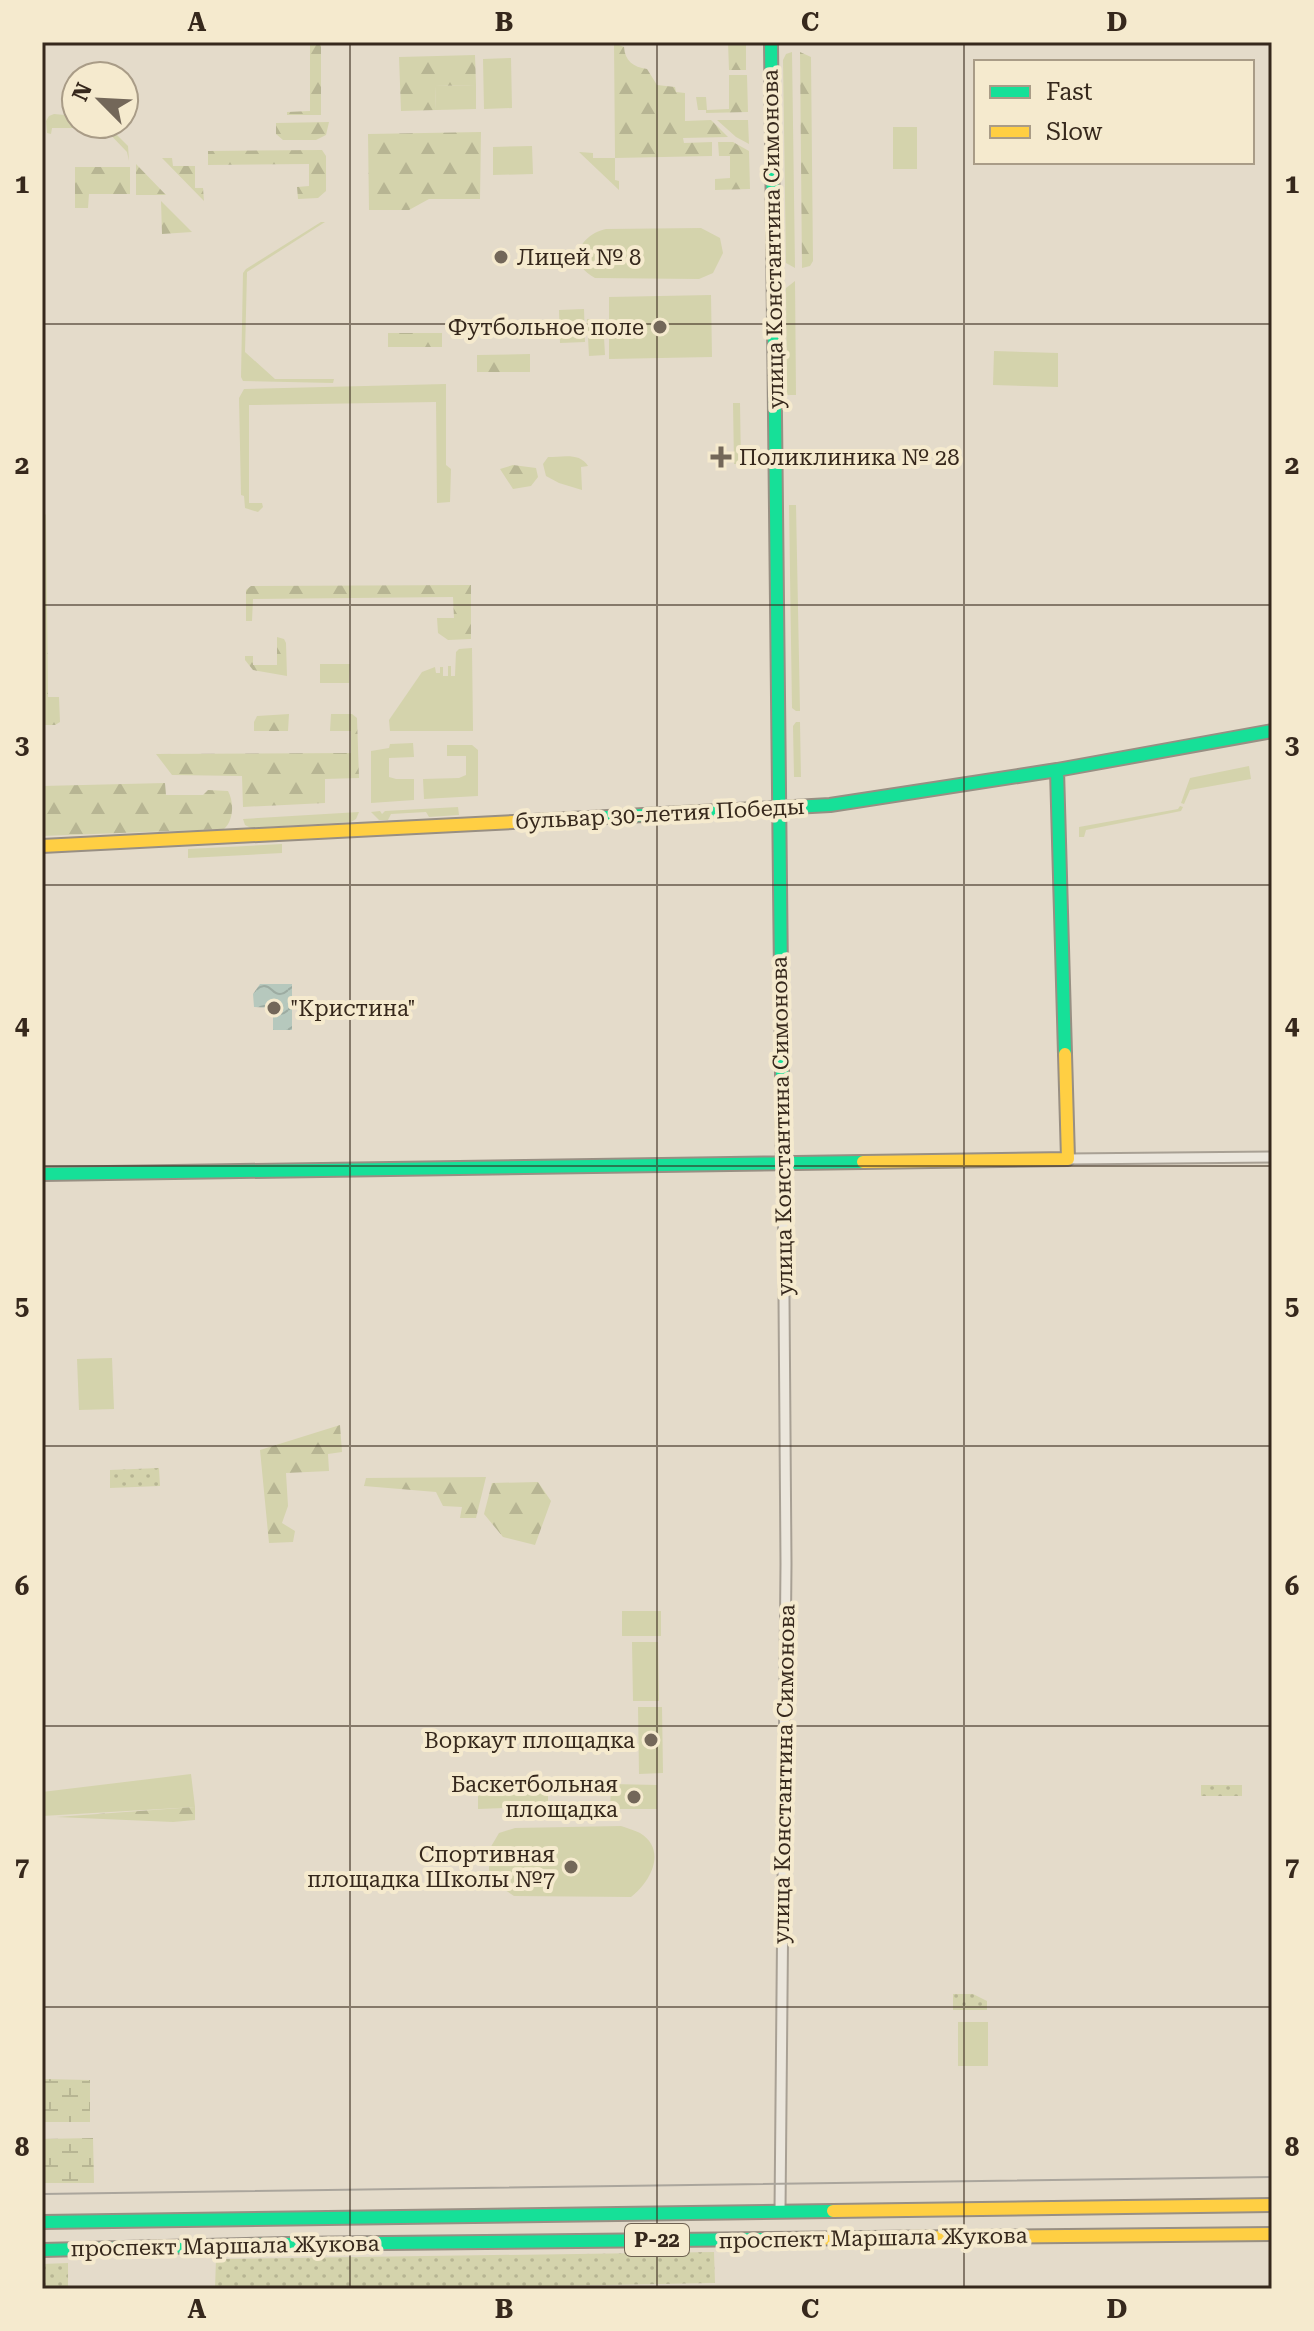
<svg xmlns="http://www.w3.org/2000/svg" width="1314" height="2331" font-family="'Roboto Serif',serif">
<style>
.green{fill:#d4d3ac}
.forest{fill:url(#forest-firs)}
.wetland{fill:url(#wetland-marsh)}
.park{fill:url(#park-dots)}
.water{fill:url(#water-waves)}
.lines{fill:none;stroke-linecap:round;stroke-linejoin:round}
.street-casing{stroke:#a8a094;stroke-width:13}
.fast-casing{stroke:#988f83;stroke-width:16}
.slow-casing{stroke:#988f83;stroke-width:16}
.street{stroke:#ebe6dc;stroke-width:9}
.fast{stroke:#16e098;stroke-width:12}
.slow{stroke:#ffcf43;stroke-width:12}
.tram{stroke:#aaa59c;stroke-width:2}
.grid{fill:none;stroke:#36281c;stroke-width:2;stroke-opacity:0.55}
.poi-dot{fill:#736759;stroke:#f5eace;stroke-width:3}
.labels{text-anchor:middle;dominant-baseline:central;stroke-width:8;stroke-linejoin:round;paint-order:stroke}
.shield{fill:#f5eace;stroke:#6f6251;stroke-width:2}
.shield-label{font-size:20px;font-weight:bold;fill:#36281c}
.street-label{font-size:22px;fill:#36281c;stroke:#f5eace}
.poi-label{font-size:22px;fill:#36281c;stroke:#f5eace;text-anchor:end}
.neatline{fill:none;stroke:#36281c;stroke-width:3}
.grid-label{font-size:26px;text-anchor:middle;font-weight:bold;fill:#36281c}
</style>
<defs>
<pattern id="forest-firs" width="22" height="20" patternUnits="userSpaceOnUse" patternTransform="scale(2)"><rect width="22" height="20" fill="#d4d3ac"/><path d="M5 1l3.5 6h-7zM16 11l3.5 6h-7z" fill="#b7b593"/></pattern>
<pattern id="wetland-marsh" width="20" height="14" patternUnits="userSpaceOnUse" patternTransform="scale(2)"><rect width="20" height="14" fill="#d4d3ac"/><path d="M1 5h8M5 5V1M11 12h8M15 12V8" fill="none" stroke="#b7b593"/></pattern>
<pattern id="park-dots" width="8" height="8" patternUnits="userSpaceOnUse" patternTransform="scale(2)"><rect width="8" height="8" fill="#d4d3ac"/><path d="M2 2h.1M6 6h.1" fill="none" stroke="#b7b593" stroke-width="1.8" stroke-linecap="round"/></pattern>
<pattern id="water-waves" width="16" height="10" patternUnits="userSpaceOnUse" patternTransform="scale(2)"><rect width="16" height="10" fill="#b6c8bd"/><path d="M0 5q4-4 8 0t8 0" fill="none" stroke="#9daca2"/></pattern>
</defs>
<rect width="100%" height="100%" fill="#e4dbca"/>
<path class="green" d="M792,52L795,268L786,263L783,60L786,54Z
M511,58L512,108L484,109L483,59Z
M476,85V109L436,110L435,86Z
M54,114L76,116V124L107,125L128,146L129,161L127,152L104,128H52L51,134L47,133L46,121L49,116Z
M893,127H917V169H893Z
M532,146L533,174L493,175V147Z
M579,152L593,153V158H615V180L619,181V190Z
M321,222H325L247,272L245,352L275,379H334L333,383L243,381L241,377L243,273L246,269Z
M701,228L720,238L723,253L713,273L699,279L595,278C566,263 579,235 606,229Z
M795,281L796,395H787L786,288Z
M711,295L712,357L609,359V297Z
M584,309L585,342L560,343L559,310Z
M587,319H603L605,355L589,356Z
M994,351L1058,353V387L993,385Z
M446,384V465L451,469L450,502L437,503L436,402L249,405V503H262L263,507L258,512L245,508L244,496L241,495L239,398L244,389Z
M733,403H740L741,464H734Z
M548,457C562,457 580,452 588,466L581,467L582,490L559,483L546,476L543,464Z
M789,505H796L800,711H796L792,708Z
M472,648L473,731H390L389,720L422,672L435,667L436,673H440V667H443V676H448V666H451V676H455L456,652L459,649Z
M320,664H350L349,683H320Z
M796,722H800L801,777H794L793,726Z
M413,743L414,757L389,758V777L396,779H414V800L371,803V751L389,748L390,744Z
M447,745H472L478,750V796L424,799L423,779L459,778L466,775V756H447Z
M1249,766L1251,779L1190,790L1184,804L1181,803L1190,778Z
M1180,806L1183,807L1181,811L1086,830L1084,837H1079V827L1178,809Z
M458,807L459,815L429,817L426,812L391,814L388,820H379L371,812L380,811L382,814L385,811Z
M359,812L356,819L351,822L251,828L245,825L243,819Z
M282,844V853L188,858V849Z
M112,1358L114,1409L79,1410L77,1359Z
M622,1611H661V1636H622Z
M632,1642H658L659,1701H633Z
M638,1707H662L663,1773L639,1774Z
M191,1774L195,1807L42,1816V1792Z
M611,1784L657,1785V1809H610Z
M548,1791V1806L478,1809V1794Z
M621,1826C627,1828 634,1830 640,1833C668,1850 650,1883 631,1897L514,1896L496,1884L489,1872V1850L499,1833L515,1828Z
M958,2022H988V2066H958Z"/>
<path class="forest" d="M310,42H321V115H287V112L310,111Z
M728,42H746V70H729Z
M614,43L624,47C625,61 633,67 647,69L657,85L675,87L676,92L685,93V121L711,120L728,137L683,138L684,143L712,142V156L615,158Z
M800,52L811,57L813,261L810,266L802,268Z
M475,55L476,85L435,86L436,110L401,111L399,57Z
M729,75H747L748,112L706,113V110H698L696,97H706L707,110L729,109Z
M717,120H748L749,144L736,137Z
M329,122L326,135L316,140H283L276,134V123Z
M481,132L480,199H429L409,210H369L368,134Z
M718,142H733L749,151L750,189L715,190V179L730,178V156H719Z
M322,150L326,156V191L318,198L298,199L297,187L309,186V164L208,165V151Z
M162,158H172L173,166H195V188H203L204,201Z
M136,164L166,195H136Z
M75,167H130V194H89L88,208H75Z
M161,201L192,232L162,234Z
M388,333H442V347H388Z
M530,354V372H477V355Z
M513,465L536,468L538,477L531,486L513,489L500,469Z
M42,510L46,515L48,697H59L60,722L55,725H42Z
M471,585V639L448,640L438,633L437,618H454L453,597L253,599L252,621H246V590L251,586Z
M277,637L284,639L286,643L287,676L253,670L245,660V656H253V665H277Z
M289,714L288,731H254V722L257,716Z
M331,714H352L357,718L359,778L325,779V803L243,807L242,776L172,775L156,754L351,753V731H330Z
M165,783L166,795H203L208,790L228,791C234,802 234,820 224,829L42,836V786Z
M340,1425L342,1452L328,1454L329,1471L286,1473L288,1506L282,1523L295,1531L293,1542L269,1543L260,1450Z
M486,1477L476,1518H460L462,1507L443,1506L436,1492L364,1486L366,1478Z
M538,1482L551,1501L535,1545L503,1537L484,1514L492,1483Z
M195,1807V1820L173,1822L56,1817Z"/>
<path class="wetland" d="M42,2079L90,2080V2122H42Z
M93,2138L94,2183H42V2139Z"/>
<path class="park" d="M159,1468L160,1486L110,1488V1470Z
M1201,1785H1242V1796H1201Z
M953,1994H973L987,2001V2010H953Z
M714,2252L715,2283L381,2289H215L216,2259Z
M68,2263V2289H42V2264Z"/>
<path class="water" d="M260,984H292V1030H273V1008L254,1007L253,994Z"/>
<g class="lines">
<g class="street-casing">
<path id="street" d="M1068,1159L1272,1157
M780,2211L786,1564L783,1164"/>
</g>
<g class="fast-casing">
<path id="fast" d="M771,42L783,1164
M1057,770L1065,1054
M552,820L830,805L1057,770L1272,731
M42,1174L863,1162
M42,2222L833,2211
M42,2250L286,2244L771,2239"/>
</g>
<g class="slow-casing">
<path id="slow" d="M42,846L552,820
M863,1162L1068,1159L1065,1054
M833,2211L1272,2205
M771,2239L1272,2234"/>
</g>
<use href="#street" class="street"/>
<use href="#fast" class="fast"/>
<use href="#slow" class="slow"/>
<path class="tram" d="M42,2194L1272,2177"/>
</g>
<path class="grid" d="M350,42V2289M657,42V2289M964,42V2289M42,324H1272M42,605H1272M42,885H1272M42,1166H1272M42,1446H1272M42,1726H1272M42,2007H1272"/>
<g class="poi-dot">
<circle cx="501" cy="257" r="8"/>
<circle cx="660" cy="327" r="8"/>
<path d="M717 445h8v8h8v8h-8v8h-8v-8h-8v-8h8z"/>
<circle cx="274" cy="1008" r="8"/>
<circle cx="651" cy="1740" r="8"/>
<circle cx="634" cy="1797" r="8"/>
<circle cx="571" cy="1867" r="8"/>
</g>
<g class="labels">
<rect class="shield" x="625" y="2224" width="64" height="32" rx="6"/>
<g class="shield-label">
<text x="657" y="2240">Р-22</text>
</g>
<g class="street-label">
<text transform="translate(773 239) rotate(-91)">улица Константина Симонова</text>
<text transform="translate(660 814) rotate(-3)">бульвар 30-летия Победы</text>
<text transform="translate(782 1126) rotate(-91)">улица Константина Симонова</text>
<text transform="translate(784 1774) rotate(-89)">улица Константина Симонова</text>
<text transform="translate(873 2238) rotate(-1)">проспект Маршала Жукова</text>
<text transform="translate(225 2246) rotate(-1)">проспект Маршала Жукова</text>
</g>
<g class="poi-label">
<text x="517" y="257" text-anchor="start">Лицей № 8</text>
<text x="644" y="327">Футбольное поле</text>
<text x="739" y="457" text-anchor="start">Поликлиника № 28</text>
<text x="290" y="1008" text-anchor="start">"Кристина"</text>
<text x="635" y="1740">Воркаут площадка</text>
<text x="618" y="1784">Баскетбольная<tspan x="618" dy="25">площадка</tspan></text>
<text x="555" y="1854">Спортивная<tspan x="555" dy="25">площадка Школы №7</tspan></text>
</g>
</g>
<rect width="1314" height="2331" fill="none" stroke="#f5eace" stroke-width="88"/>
<rect x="974" y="60" width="280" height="104" fill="#f5eace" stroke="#a99c87" stroke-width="2"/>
<rect x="990" y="86" width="40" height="12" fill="#16e098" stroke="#a99c87" stroke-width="2"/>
<text x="1046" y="100" font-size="24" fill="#36281c">Fast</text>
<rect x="990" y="126" width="40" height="12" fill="#ffcf43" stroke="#a99c87" stroke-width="2"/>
<text x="1046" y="140" font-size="24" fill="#36281c">Slow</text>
<g transform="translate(100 100) rotate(294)"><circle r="38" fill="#f5eace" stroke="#a99c87" stroke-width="2"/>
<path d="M0-6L14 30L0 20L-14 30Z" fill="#736759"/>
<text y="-12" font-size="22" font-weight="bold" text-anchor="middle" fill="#36281c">N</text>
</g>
<rect x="44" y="44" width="1226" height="2243" class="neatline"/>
<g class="grid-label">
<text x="197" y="31">A</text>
<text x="504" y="31">B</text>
<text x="810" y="31">C</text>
<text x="1117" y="31">D</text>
<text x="22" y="193">1</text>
<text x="1292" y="193">1</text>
<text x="22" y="474">2</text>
<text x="1292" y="474">2</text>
<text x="22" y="754">3</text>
<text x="1292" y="754">3</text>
<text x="22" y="1034">4</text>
<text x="1292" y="1034">4</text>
<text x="22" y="1315">5</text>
<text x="1292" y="1315">5</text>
<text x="22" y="1595">6</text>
<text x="1292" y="1595">6</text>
<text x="22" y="1876">7</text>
<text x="1292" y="1876">7</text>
<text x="22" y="2156">8</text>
<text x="1292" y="2156">8</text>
<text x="197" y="2318">A</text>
<text x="504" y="2318">B</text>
<text x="810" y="2318">C</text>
<text x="1117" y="2318">D</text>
</g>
</svg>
